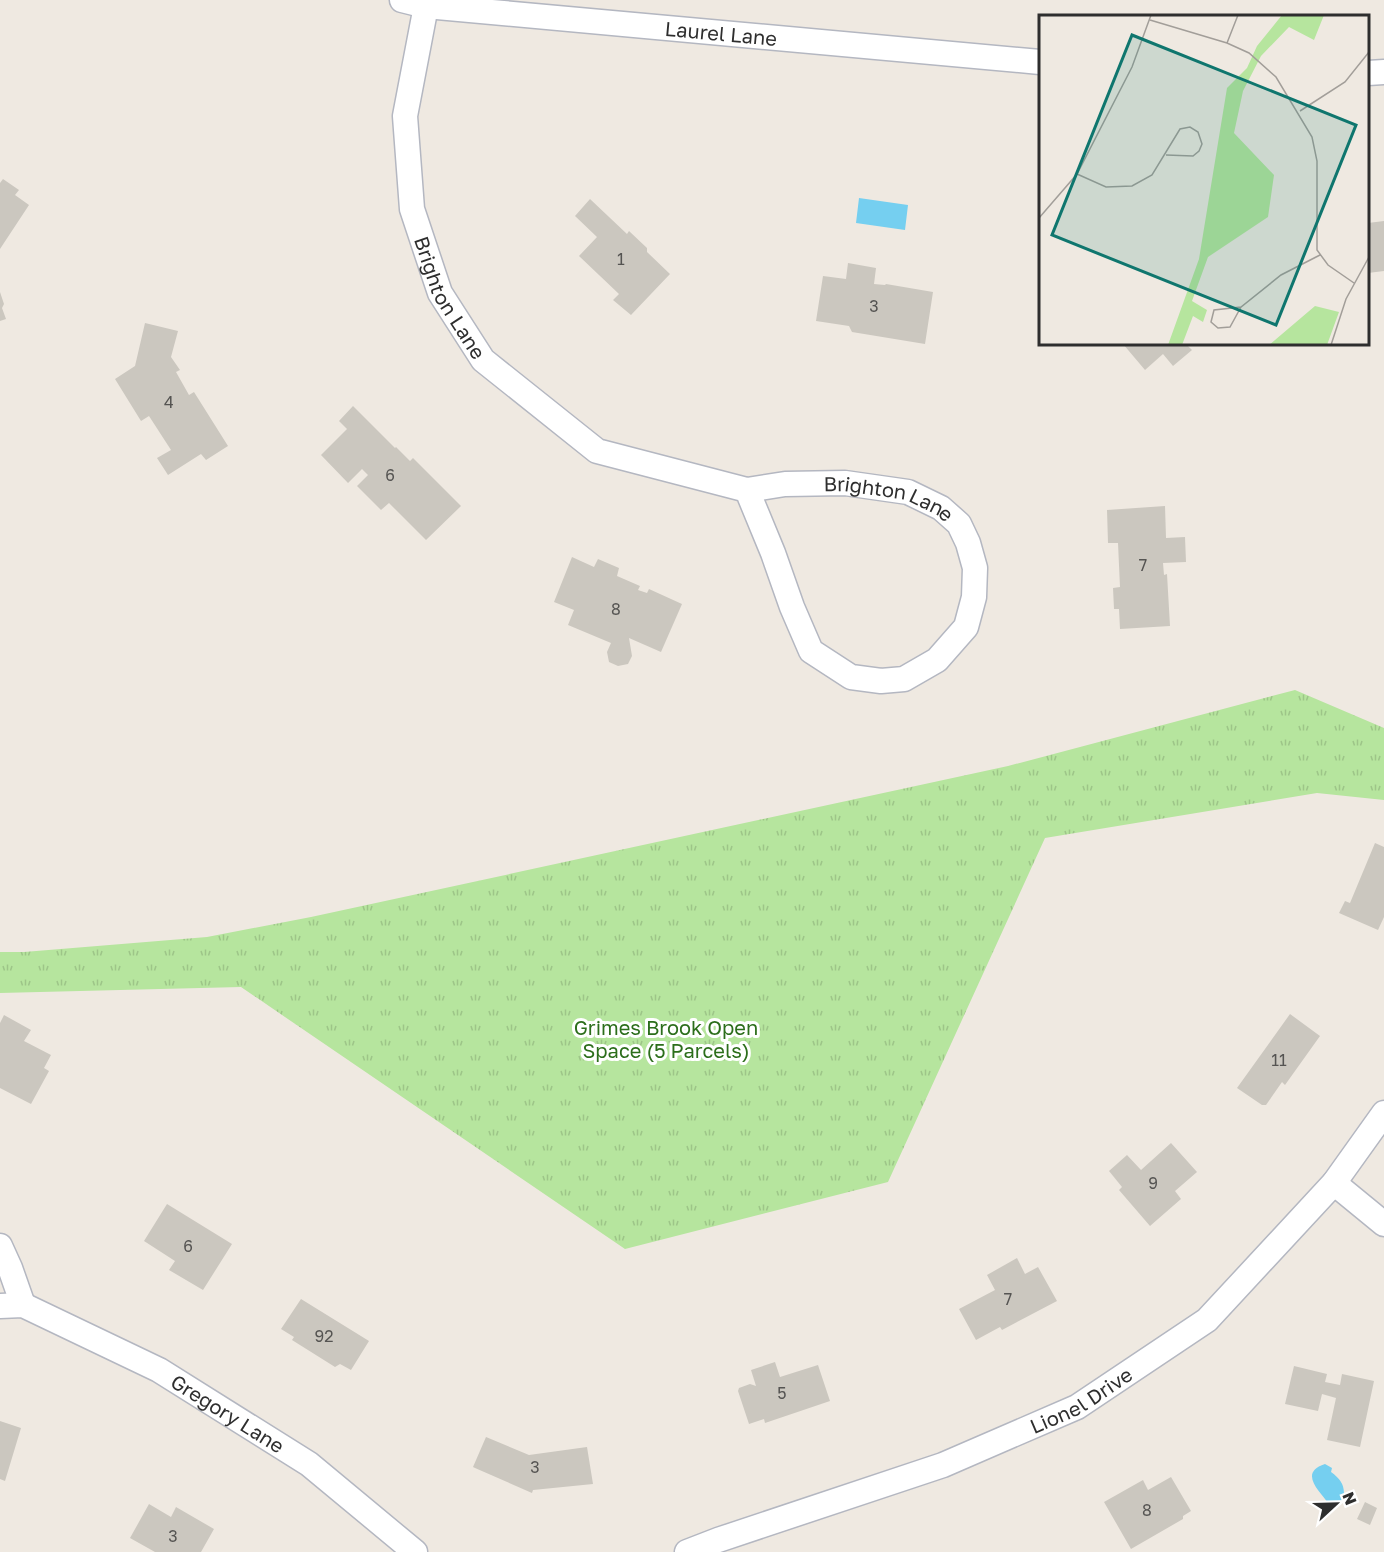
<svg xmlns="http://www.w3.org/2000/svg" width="1384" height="1552" font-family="'Golos Text',sans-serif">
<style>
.grass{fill:url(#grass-tufts)}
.water{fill:#75cff0}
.building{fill:#cbc7bf}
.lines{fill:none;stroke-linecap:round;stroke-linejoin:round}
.minor-casing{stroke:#b4b7c1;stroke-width:27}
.minor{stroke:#fff;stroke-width:24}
.labels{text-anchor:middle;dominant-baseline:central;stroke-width:6;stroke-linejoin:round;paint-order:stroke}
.number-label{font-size:16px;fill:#555452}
.street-label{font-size:20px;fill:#2e2e2e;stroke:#fff}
.park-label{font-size:20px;fill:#2c6e1b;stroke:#fff}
.inset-road{fill:none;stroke:#a29e99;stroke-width:1.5}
.view{fill:#0f766e;fill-opacity:0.15;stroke:#0f766e;stroke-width:3}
.inset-edge{fill:none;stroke:#2e2e2e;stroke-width:3}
</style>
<defs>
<pattern id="grass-tufts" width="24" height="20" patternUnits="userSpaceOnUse" patternTransform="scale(1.5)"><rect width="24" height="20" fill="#b6e59e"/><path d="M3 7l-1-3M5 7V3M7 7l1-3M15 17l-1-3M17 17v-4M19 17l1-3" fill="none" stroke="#9dc588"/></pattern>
</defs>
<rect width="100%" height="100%" fill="#efe9e1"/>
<path class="grass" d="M1295,690L1384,728V800L1317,793L1045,838L888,1182L625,1249L241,987L0,993V952H24L207,937L311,917L1008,766Z"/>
<path class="water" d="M859,198L908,205L905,230L856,223Z
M1325,1464L1332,1468L1331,1472C1342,1480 1346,1487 1343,1501L1334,1505L1329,1504C1320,1491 1298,1473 1325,1464Z"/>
<path class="building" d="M3,179L19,190L15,195L29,205L0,249V183Z
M590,199L627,234L629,231L647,248V252L670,274L631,315L613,300L619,294L579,256L597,237L575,216Z
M1384,221V271L1368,273V223Z
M848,263L876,268L874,284L885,285L886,284L933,292L925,344L852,332L849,326L816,321L823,276L846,279Z
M0,292L4,304L2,308L6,319L0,321Z
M145,323L178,331L171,357L180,370L176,372L189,395L194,392L228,446L206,460L201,454L168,475L157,458L171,450L149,416L141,421L115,379L135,366Z
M1123,344H1186L1192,350L1173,366L1163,354L1145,370Z
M353,406L395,448L396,447L410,461L413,458L461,506L426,540L389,503L381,510L357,486L368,475L362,469L348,483L321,455L347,429L339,421Z
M1165,506L1166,538L1185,537L1186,562L1163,563L1164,575L1167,574L1170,626L1120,629L1119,609H1114L1113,588L1120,587L1118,543H1108L1107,510Z
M572,557L594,567L598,559L619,568L617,576L640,586L638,590L647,593L649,589L682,604L661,652L629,638L632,656L628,664L618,666L609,662L607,652L611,643L568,625L574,610L554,602Z
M1375,843L1384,847V917L1378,930L1339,913L1345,901L1350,903Z
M1290,1014L1320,1036L1285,1085L1282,1082L1266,1105H1262L1237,1088Z
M4,1015L31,1030L24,1041L51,1055L44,1068L49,1071L31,1104L0,1088V1023Z
M1171,1143L1197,1172L1175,1191L1181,1199L1150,1226L1119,1190L1122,1187L1109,1171L1127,1155L1141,1170Z
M167,1204L232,1244L203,1290L169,1270L175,1261L144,1241Z
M1017,1258L1025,1274L1038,1267L1057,1301L1002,1330L1000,1327L976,1340L959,1309L995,1290L987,1275Z
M301,1299L369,1341L351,1370L340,1364L335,1367L292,1340L294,1337L281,1329Z
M775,1362L780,1377L818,1365L830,1401L765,1423L764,1419L749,1424L738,1391L739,1388L750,1384L756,1386L751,1370Z
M1294,1366L1327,1374L1325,1382L1340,1385L1342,1374L1374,1381L1360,1447L1327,1440L1336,1398L1322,1394L1318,1411L1285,1404Z
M0,1421L21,1428L5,1481L0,1479Z
M486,1437L529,1455L587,1447L593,1484L533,1490L532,1493L475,1468L473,1467Z
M1171,1477L1191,1511L1183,1516V1519L1131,1549L1104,1502L1143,1480L1148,1490Z
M1365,1502L1377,1508L1370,1525L1357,1519Z
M149,1504L171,1517L176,1507L214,1529L201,1552H155L130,1538Z"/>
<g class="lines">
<g class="minor-casing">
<g id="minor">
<path id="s1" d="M402,0L426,6L1040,62"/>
<path id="s2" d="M426,6L405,116L412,209L440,293L483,360L597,451L747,490L785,484L845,483L908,492L941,508L959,524L968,543L975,568L974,597L966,627L937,660L904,679L881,681L851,677L811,651L792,607L773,553L747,490"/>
<path d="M1368,73L1384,72"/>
<path d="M1334,1183L1384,1224"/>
<path d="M0,1246L10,1268L23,1305"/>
<path id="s3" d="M0,1306L23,1305L159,1370L309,1464L415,1552"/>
<path id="s4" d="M687,1552L718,1540L943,1465L1077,1407L1207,1320L1334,1183L1384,1113"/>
</g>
</g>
<use href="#minor" class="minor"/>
</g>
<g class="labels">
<g class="number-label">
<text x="621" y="259">1</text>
<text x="874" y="306">3</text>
<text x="169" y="402">4</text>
<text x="390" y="475">6</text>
<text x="1143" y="565">7</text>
<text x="616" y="609">8</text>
<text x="1279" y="1060">11</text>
<text x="1153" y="1183">9</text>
<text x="188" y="1246">6</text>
<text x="1008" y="1299">7</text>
<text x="324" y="1336">92</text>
<text x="782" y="1393">5</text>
<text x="535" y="1467">3</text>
<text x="1147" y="1510">8</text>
<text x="173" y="1536">3</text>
</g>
<g class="street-label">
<text stroke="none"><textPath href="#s1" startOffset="321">Laurel Lane</textPath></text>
<text stroke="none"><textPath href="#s2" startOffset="302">Brighton Lane</textPath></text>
<text stroke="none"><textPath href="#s2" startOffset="819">Brighton Lane</textPath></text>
<text stroke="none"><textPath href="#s4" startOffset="423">Lionel Drive</textPath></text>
<text stroke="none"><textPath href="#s3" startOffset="255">Gregory Lane</textPath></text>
</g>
<g class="park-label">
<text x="666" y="1027">Grimes Brook Open<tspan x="666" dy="23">Space (5 Parcels)</tspan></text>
</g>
</g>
<g transform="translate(1039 15)">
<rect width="330" height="330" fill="#efe9e1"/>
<path d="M243,0H285L275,25L250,12L222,41L204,76L195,118L235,160L229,202L169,242L153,286L168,295L164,307L154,301L143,330H129L160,244L188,73L208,53L218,31ZM276,291L300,297L288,330H230Z" fill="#b6e59e"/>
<path class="inset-road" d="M111,5L188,28L210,38L237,62L273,122L278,146V235L289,250L315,268M188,28L199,0M261,96L306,67L330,37M38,159L67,172L93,171L113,160L141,114L151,112L159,117L163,129L160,136L154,141L127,140M0,203L38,159L93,52L112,0M202,292L191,312L179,313L172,307L175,295L202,292L242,260L281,240M292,330L307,284L330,242"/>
<path class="view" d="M93,20L317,110L237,310L13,220Z"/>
<rect width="330" height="330" class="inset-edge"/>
</g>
<g transform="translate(1336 1504) rotate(68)" stroke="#ffffff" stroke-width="4.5" paint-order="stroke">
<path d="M0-4.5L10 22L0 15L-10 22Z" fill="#2e2e2e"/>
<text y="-9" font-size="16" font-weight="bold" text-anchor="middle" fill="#2e2e2e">N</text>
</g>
</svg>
